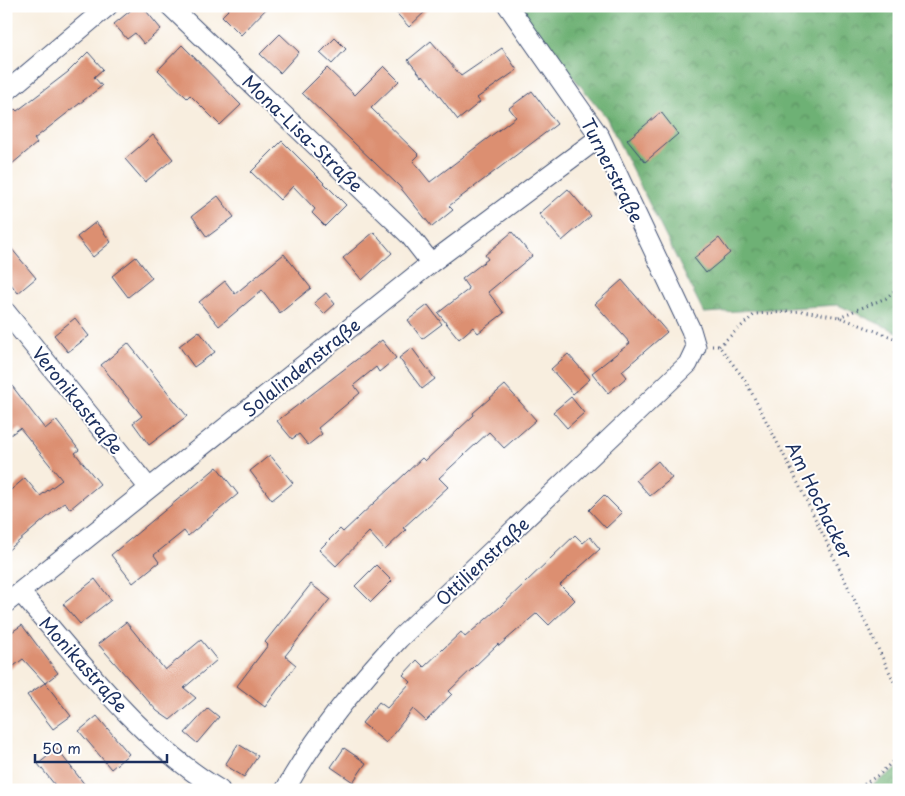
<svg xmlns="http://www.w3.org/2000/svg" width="905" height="796" font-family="'Playpen Sans',sans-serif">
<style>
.forest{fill:url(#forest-crowns);stroke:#447069}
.building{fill:#dc8f71}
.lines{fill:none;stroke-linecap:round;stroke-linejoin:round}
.street-casing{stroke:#3c4c71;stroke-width:21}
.path{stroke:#3c4c71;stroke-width:3;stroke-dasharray:1 4;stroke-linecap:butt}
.street{stroke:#fff;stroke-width:19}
.labels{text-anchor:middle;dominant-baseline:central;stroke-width:4;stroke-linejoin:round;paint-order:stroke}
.street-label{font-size:18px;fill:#1b2f5e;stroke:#fff}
</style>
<defs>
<pattern id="forest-crowns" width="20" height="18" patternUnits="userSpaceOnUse" patternTransform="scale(1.25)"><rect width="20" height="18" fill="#6eb174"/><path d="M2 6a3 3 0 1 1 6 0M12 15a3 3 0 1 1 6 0" fill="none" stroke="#5a9062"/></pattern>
</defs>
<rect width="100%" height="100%" fill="#fff"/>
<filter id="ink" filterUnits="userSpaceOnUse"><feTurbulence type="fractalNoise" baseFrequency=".02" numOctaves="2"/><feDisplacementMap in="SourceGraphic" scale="10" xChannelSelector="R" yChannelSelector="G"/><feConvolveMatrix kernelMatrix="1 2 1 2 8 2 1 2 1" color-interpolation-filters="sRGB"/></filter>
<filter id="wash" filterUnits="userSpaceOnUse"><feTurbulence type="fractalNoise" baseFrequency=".0096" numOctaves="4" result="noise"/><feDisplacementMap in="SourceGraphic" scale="20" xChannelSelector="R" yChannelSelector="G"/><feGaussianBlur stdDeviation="1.12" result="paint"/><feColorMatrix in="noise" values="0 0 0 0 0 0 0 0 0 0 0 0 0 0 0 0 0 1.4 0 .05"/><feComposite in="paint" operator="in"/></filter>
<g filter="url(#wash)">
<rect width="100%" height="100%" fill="#f8eedf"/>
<path class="forest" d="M515,6H899V333L838,305L704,313L606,117Z
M899,767V790H865Z"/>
<g id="blocks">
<path class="building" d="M136,6H142L161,29L144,44L135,33L127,39L114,24Z
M232,6H269L241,35L222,16Z
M390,6H431L409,27Z
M280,34L299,52L280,73L260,54Z
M335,38L346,49L332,64L320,53Z
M431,41L461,76L502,48L517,70L477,98L480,102L458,120L423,75L422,77L408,60Z
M182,45L241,105L220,125L190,95L187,98L158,70Z
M88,52L103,69L94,77L102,86L34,139L37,143L6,169V116L15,109L17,111L68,72Z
M384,66L399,81L371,108L419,155L413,161L430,182L516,117L509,108L532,91L557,124L449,206L453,210L432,227L399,186L302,93L327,68L355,95Z
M661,112L678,134L645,162L627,140Z
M153,135L173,159L145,182L125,159Z
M282,141L346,205L325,226L312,213L315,209L293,186L280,200L251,172Z
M568,189L591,216L562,241L539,214Z
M218,196L234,217L207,237L192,216Z
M96,222L111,242L93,257L77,237Z
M374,232L392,253L362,280L343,258Z
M512,232L532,256L488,292L504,313L478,333L473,327L459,339L438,313L469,289L462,279L488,259L485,255Z
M719,238L730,253L706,273L694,258Z
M6,242L36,278L18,293L6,278Z
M284,254L311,288L280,313L262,290L219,326L199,302L225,281L235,294Z
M136,257L152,278L128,297L112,276Z
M622,280L667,332L622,371L627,377L608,393L592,373L630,343L595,304Z
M326,293L335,304L324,314L314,303Z
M428,305L442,324L422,339L408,320Z
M75,318L89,336L68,352L54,335Z
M199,331L215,352L194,367L179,346Z
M382,340L396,358L379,372L376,367L354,385L360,393L318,428L322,434L308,445L299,434L292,439L277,421Z
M128,343L187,416L149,445L133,423L142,416L101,365Z
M412,348L435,379L422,389L399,358Z
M568,354L590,379L573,394L551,369Z
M6,378L45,429L56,420L79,450L75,453L100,484L70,509L65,502L6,552V494L25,478L40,496L62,480L20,428L6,438Z
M505,385L536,420L504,448L489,432L439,478L448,487L403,528L406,530L385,550L369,532L336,566L319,550L340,529L343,532L422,458L425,461L474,415L473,413Z
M571,397L584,413L567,428L553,412Z
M270,455L293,483L272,500L250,471Z
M658,461L672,478L650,496L636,480Z
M217,467L238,494L188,536L184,531L154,555L159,562L133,583L111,555Z
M604,495L622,513L606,528L589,510Z
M575,535L583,543L590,537L600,549L560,585L575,600L549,625L537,613L499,646L498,644L449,691L452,694L426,721L413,709L386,743L362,723L379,702L387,708L411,682L403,675L417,660L424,667L461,632L465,637L500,607Z
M376,565L392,581L371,602L355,586Z
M95,579L111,600L80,624L63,604Z
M311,584L330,599L285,656L296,665L265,707L237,686L268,645L265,642Z
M126,622L165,670L201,640L217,660L184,688L196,698L170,720L157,711L98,644Z
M22,625L58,673L45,683L23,659L6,672V636Z
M45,683L71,716L53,729L27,695Z
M208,708L219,717L197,743L185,733Z
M97,716L129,754L111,769L79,731Z
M238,744L258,756L244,777L225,765Z
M344,748L366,763L353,782L331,767Z
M57,749L89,790H59L38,764Z"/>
</g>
</g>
<g filter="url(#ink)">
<use href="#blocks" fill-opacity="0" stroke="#3c4c71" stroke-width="1"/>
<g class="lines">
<g class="street-casing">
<path id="street" d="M170,6L410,236L431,263
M6,92L108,6
M6,312L149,488
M20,592C81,661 140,742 220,790
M6,603L431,263L600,137
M285,790C316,734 355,686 399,639L688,364L696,347L691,330L600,137L508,6"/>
</g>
<path class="path" d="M839,317L886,298L899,287
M712,346H719L745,380L793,473L899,692
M719,346L755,314L803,311L839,317L899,340
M856,790L881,773L899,755"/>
<use href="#street" class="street"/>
</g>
</g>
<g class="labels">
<g class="street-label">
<text transform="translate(303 133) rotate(44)">Mona-Lisa-Straße</text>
<text transform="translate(613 170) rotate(63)">Turnerstraße</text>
<text transform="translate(301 367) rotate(-39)">Solalindenstraße</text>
<text transform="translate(78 400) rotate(51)">Veronikastraße</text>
<text transform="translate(820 500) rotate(64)">Am Hochacker</text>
<text transform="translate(482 561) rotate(-43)">Ottilienstraße</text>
<text transform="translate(84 664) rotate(48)">Monikastraße</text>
</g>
</g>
<rect width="905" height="796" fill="none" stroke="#fff" stroke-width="25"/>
<path d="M35 754v8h132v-8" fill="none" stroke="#1b2f5e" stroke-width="2.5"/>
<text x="42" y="754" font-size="15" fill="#1b2f5e" stroke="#ffffff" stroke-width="4" paint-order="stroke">50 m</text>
</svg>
